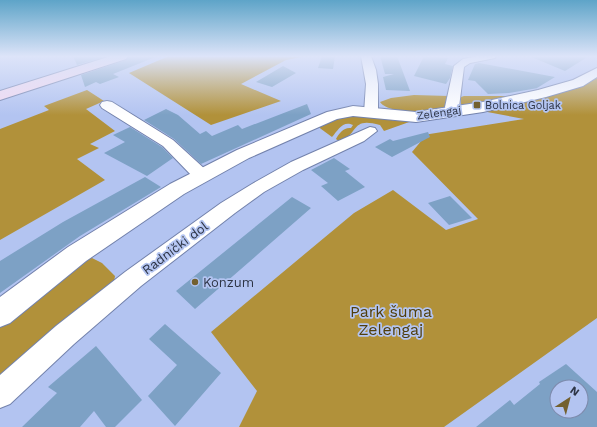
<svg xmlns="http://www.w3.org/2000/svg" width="597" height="427" font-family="'Work Sans',sans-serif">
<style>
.green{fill:#b1913a}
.building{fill:#7da1c5;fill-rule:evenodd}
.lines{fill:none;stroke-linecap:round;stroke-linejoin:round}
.minor-casing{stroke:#7382ac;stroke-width:2}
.tertiary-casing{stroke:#7382ac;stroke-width:2}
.secondary-casing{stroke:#7382ac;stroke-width:2}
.minor{fill:#fff;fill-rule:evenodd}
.tertiary{fill:#fff;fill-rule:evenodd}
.secondary{fill:#f2daf1;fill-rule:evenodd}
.poi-dot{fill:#73602f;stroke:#b3c4f1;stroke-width:1.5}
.labels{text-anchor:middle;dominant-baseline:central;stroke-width:3.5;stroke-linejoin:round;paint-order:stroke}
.far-poi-label{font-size:11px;fill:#2d3445;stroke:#b3c4f1;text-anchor:start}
.far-street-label{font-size:11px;fill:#2d3445;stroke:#b3c4f1}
.street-label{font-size:13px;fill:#2d3445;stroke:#b3c4f1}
.poi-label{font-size:13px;fill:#2d3445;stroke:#b3c4f1;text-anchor:start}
.near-park-label{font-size:16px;fill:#503e0c;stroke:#b3c4f1}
</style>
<rect width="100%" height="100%" fill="#b3c4f1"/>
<path class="green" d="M169,56H307L286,60L241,84L281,101L211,125L129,73Z
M597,78V318L444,427H239L257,391L211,332L354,213L393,190L446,230L478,219L412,152L422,140L417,136L524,119L482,111L583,85Z
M87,90L104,101L86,109L115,131L90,144L99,148L77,159L105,180L0,240V129L49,110L44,106Z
M414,95L449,96C448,98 448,103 446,105C438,117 388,114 380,102L391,98Z
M464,96H507L509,97L462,105L461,104V97Z
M359,115L398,121H412L384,131L380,125C351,117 360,132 340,142L336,139C339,133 344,127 351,128L353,125C343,120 338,130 332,137L317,126L343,116Z
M92,258L102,263L115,276L113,288L0,386V324L83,259Z"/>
<path class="building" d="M73,56H108L77,65Z
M129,56H158L113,74L119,77L100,84L96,82L85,87L81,75L126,60Z
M322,56H335L333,69L318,68Z
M380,56H397L410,91L386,90L383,77L394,74H385Z
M424,56L448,58L445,64L453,66L450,78L446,84L414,76Z
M529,56H589L565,71Z
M479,63L555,77L537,88H538L509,93L488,94L475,81L468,80L475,64Z
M283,66L296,73L272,87L256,82Z
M307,104L311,114L201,164L174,139L144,120L166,109L178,115L200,134L206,131L212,136L238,125L242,129Z
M130,127L162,147L173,158L147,176L104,153L125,142L113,135Z
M428,132L430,137L392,157L375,147L390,139L393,141Z
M334,158L350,169L345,171L365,187L338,201L321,186L328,183L311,170Z
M145,177L161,187L80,236L0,293V261L63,222Z
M450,196L472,218L449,225L428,203Z
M292,197L311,208L195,309L176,291Z
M165,324L221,373L175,426L148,396L177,365L149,339Z
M96,346L142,400L115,427H106L94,411L80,427H22L57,393L48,387Z
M566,364L597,392V427H476L510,400L514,405L540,384L539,382ZM557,387H581V411H557Z"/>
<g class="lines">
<g class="minor-casing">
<path id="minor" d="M361,56H371L376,70L378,84V113L376,116H366L364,113L366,84Z
M478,56H496L495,58L470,63L464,67L459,107L460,112L458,115H448L445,107L454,66L463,59Z
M107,101L112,102L173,140L207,171L209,175L207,179L201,180L195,179L163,146L102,108L100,105L102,102Z
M370,127L375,128L377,131L364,141L303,170L264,192L235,213L141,286L74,344L10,404L0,408V375L56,326L125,272L221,203L252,184L291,162Z"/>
</g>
<g class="tertiary-casing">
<path id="tertiary" d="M597,68V77L583,86L546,97L483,112L416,122L353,116L337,119L249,158L184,194L86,261L10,323L0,327V297L68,247L170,184L237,150L327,112L353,106L416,112L483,102L538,90L573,80Z"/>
</g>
<g class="secondary-casing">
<path id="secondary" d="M111,56H128L126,59L0,100V91Z"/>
</g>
<use href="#minor" class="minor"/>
<use href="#tertiary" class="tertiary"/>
<use href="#secondary" class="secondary"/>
</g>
<linearGradient id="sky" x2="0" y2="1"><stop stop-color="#5ea4c8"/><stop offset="0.49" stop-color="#dde4f9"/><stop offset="1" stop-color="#dde4f9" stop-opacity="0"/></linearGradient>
<rect width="597" height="115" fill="url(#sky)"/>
<g class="poi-dot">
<rect x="473" y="101" width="8" height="8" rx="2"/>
<circle cx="195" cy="282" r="4"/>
</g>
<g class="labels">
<g class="far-poi-label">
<text x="485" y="105">Bolnica Goljak</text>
</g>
<g class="far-street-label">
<text transform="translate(439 113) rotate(-8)">Zelengaj</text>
</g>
<g class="street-label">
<text transform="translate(175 248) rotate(-37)">Radnički dol</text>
</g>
<g class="poi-label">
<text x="203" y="282">Konzum</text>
</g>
<g class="near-park-label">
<text x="391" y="311">Park šuma<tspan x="391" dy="18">Zelengaj</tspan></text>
</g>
</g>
<g transform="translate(569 399) rotate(36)"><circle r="19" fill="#b3c4f1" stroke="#7d8aac"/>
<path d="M0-3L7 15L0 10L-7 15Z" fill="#73602f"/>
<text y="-6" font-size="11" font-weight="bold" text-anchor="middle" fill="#2d3445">N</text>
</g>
</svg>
